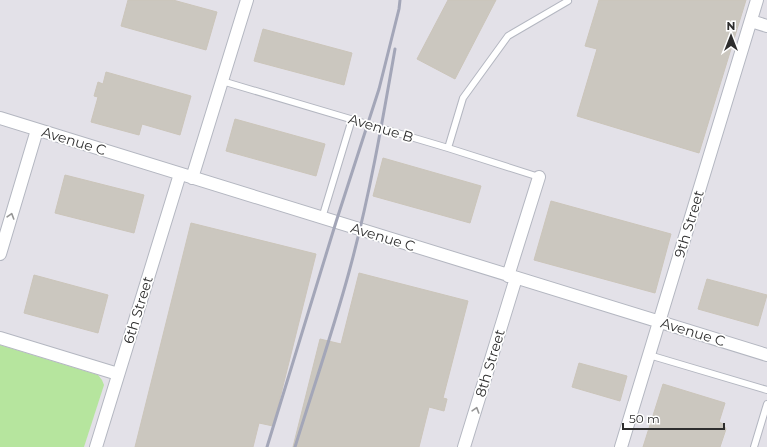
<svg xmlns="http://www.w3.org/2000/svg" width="767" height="447" font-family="Montserrat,sans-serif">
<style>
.industrial{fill:#e3e1e8}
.green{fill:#b6e59e}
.building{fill:#cbc7bf;stroke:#cbc5ba}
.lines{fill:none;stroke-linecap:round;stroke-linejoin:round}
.service-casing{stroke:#b4b7c1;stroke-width:8}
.minor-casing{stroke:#b4b7c1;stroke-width:14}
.service{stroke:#fff;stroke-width:6}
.minor{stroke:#fff;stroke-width:12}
.rail{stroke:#a3a6b8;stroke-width:3}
.oneway{stroke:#969696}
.labels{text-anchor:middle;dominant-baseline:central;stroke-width:3.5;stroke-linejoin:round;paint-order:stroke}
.street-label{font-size:14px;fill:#2e2e2e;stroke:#fff}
</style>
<rect width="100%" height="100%" fill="#efe9e1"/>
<path class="industrial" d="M0,0H767V447H0Z"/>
<path class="green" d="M0,345L98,375L102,380L104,385L84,447H0Z"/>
<path class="building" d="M128,0H173L217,12L206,50L121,26Z
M448,0H496L455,79L417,59Z
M599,0H746L699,153L577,116L597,49L585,46Z
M263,29L352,53L344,85L254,61Z
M106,72L191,96L180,135L142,124L139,135L91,122L98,97L94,96L98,82L103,84Z
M235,119L325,144L316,176L226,151Z
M383,158L481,186L470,223L373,196Z
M65,175L144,195L134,233L55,213Z
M551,201L671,234L655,293L534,260Z
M191,223L316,254L273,426L259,423L253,447H135Z
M359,273L468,301L443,398L447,399L444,411L429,407L419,447H293L320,339L341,344Z
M34,275L108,295L98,333L24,313Z
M707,279L767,295L758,326L698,309Z
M579,363L627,376L620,401L572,387Z
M663,384L725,403L719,422L723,424L726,429L720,447H643Z"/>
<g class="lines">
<g class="service-casing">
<path id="service" d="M222,81L448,148L539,177
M448,148L463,98L508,36L568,1
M322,218L352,119
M649,355L767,390
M754,447L767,404"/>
</g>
<g class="minor-casing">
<path id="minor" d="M751,21L767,26
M0,118L767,355
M192,178L247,0
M0,254L37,130
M508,276L539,177
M0,338L118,374
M96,447L180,174
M464,447L516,278
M621,447L757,0"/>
</g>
<use href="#service" class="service"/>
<use href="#minor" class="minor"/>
<path class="rail" d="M267,447L336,222L379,89L399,9L400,0
M295,447C313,389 333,331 349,272C369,199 382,124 395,49"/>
</g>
<defs><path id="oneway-chevron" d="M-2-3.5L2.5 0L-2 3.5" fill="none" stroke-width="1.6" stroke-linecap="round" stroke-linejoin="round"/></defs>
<g class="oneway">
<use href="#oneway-chevron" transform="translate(11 216) rotate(-73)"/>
<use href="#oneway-chevron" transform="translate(476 410) rotate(-73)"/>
</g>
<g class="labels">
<g class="street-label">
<text transform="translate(381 128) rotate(17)">Avenue B</text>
<text transform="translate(74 141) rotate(17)">Avenue C</text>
<text transform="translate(689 224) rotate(-73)">9th Street</text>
<text transform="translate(383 237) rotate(17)">Avenue C</text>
<text transform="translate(138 310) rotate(-73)">6th Street</text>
<text transform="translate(693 332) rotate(17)">Avenue C</text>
<text transform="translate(490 363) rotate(-73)">8th Street</text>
</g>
</g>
<g transform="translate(731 36)" stroke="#ffffff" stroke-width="3" paint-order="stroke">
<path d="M0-3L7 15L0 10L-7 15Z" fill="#2e2e2e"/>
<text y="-6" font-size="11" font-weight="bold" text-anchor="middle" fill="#2e2e2e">N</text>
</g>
<path d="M623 423v6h101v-6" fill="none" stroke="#2e2e2e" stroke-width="2"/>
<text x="629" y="423" font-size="12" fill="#2e2e2e" stroke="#ffffff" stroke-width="3" paint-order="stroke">50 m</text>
</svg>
